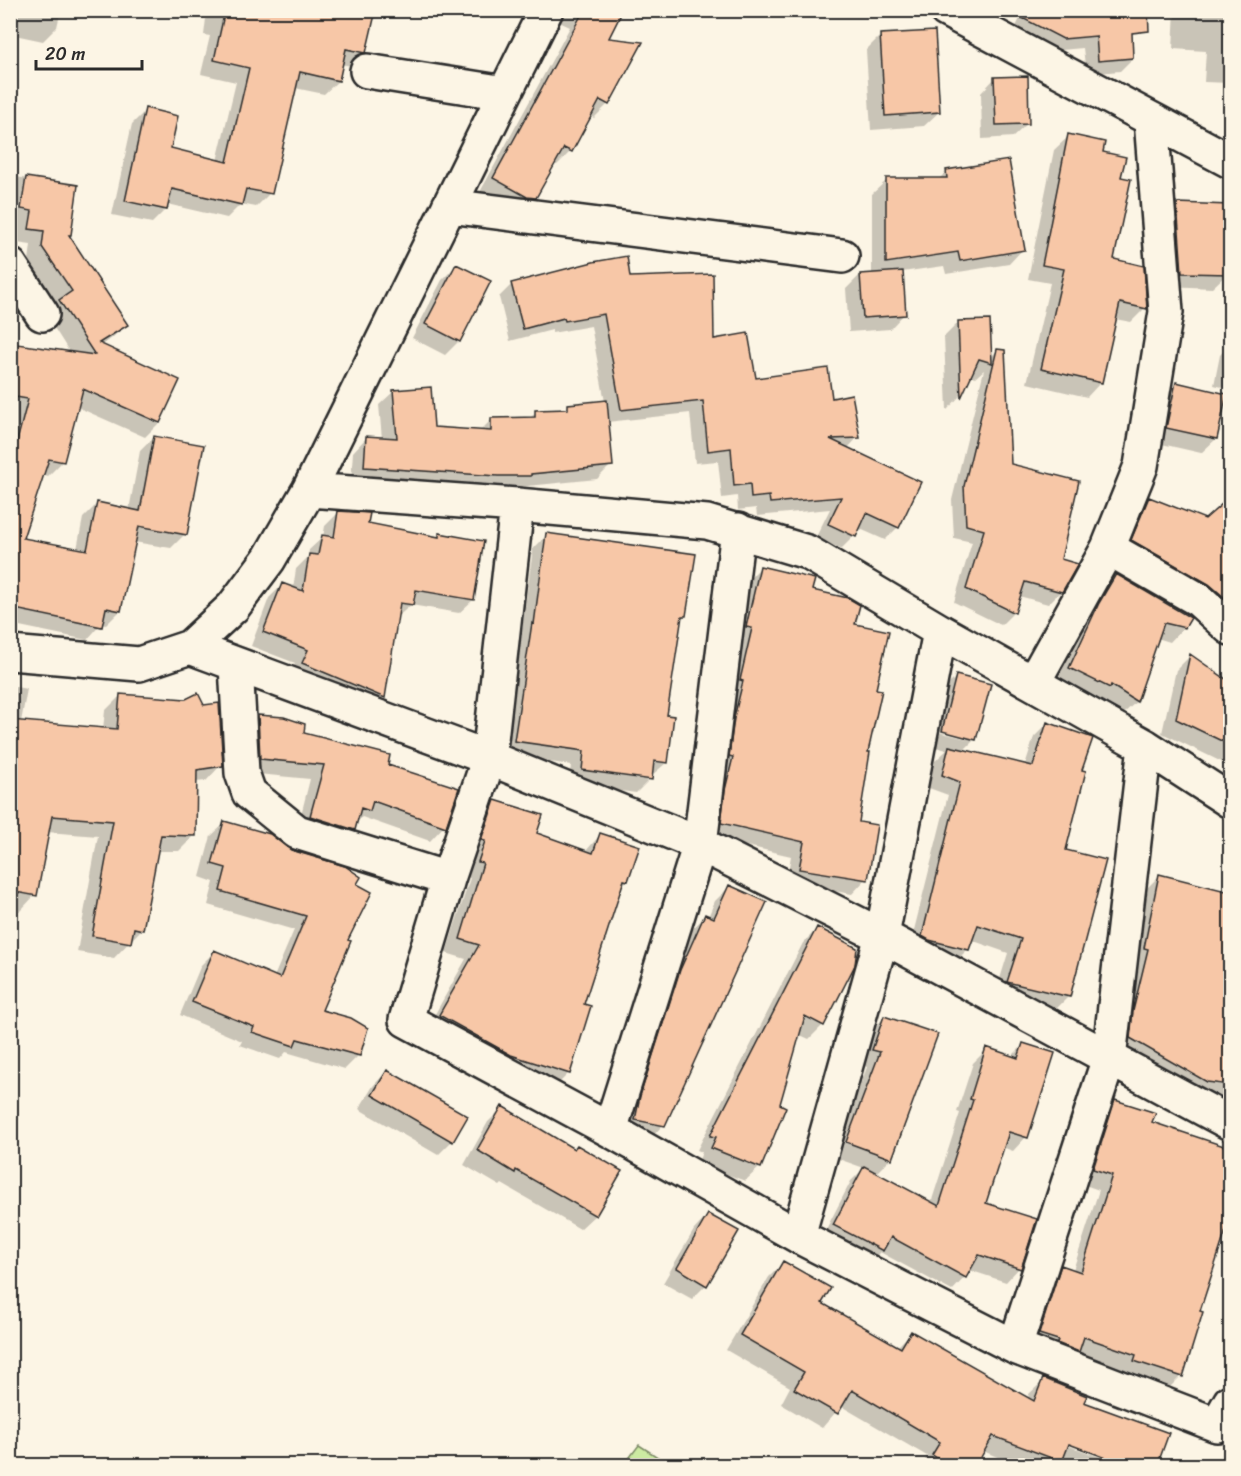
<svg xmlns="http://www.w3.org/2000/svg" width="1241" height="1476" font-family="Sriracha,sans-serif">
<style>
.green{fill:#cceaa2;stroke:#7c8a66;stroke-width:1.5}
.shadow{fill:#0003;fill-rule:evenodd}
.building{fill:#f7c7a7;stroke:#2b2b2b;stroke-width:1.5}
.lines{fill:none;stroke-linecap:round;stroke-linejoin:round}
.minor-casing{stroke:#2b2b2b;stroke-width:38}
.minor{stroke:#fcf5e5;stroke-width:33}
</style>
<rect width="100%" height="100%" fill="#fcf5e5"/>
<filter id="ink" filterUnits="userSpaceOnUse"><feTurbulence type="fractalNoise" baseFrequency=".0167" numOctaves="2"/><feDisplacementMap in="SourceGraphic" scale="12" xChannelSelector="R" yChannelSelector="G"/><feConvolveMatrix kernelMatrix="1 2 1 2 8 2 1 2 1" color-interpolation-filters="sRGB"/></filter>
<g filter="url(#ink)">
<path class="green" d="M639,1445L670,1465H624Z"/>
<path class="shadow" d="M10,10H61L57,27L43,41L10,34Z
M207,10H374L365,52L351,66L341,64L338,81L324,94L295,88L270,193L256,207L241,204L227,218L167,204L166,209L152,223L112,215L132,124L146,110L169,149L217,161L236,82L201,74L210,36L204,35Z
M562,10H621L607,39L608,104L594,118L590,116L571,151L557,165L554,164L535,197L521,212L512,210L480,192L570,27L557,21Z
M1024,10L1129,11L1133,58L1120,71L1086,74L1083,48L1050,51L1013,33Z
M1175,10H1230V83L1204,82L1206,51L1173,49Z
M880,36L939,112L924,126L871,130L866,50Z
M995,78L1028,123L1013,137L982,139L981,93Z
M1069,136L1101,153L1120,178L1112,261L1145,308L1131,322L1115,319L1101,382L1087,397L1027,383L1050,283L1028,279L1054,150Z
M946,172L1023,249L1009,264L946,274L944,266L902,272L904,314L890,329L849,332L846,289L860,275L872,274V194L887,180H938Z
M10,176L77,187L68,235L126,324L112,338L101,346L178,380L159,423L145,437L77,407L62,462L48,476L43,474L21,539L77,549L83,518L97,504L129,510L140,451L154,437L185,534L171,548L134,542L120,611L106,625L101,624L87,640L10,624V345L70,353L46,315L57,304L29,261L31,245L10,242Z
M1178,204L1227,274L1212,288L1168,286L1164,219Z
M456,266L459,341L445,355L412,338L442,280Z
M629,279L713,341L755,379L831,400L858,437L847,449L919,483L898,527L885,540L858,528L854,536L841,549L816,537L830,509L757,516L756,508L738,510L737,496L722,498L718,461L695,463L690,413L607,422L611,465L597,479L518,487L516,489L351,481L353,452L366,438L382,439L379,405L393,392L433,429L479,432L492,419H529L536,412L563,411L569,405L605,402L591,326L552,333V330L510,341L499,297L512,284Z
M958,323L990,358L998,350L1009,465L1059,560L1061,591L1048,604L1019,596L1014,612L1001,625L954,602L972,542L954,538L952,500L984,370L976,377L970,375L959,397L947,410L944,337Z
M1230,344V389L1214,385L1220,355Z
M1177,384L1216,439L1201,453L1153,442L1162,398Z
M1149,499L1194,537L1227,502L1230,505V631L1119,554L1135,513Z
M339,512L367,525L437,538L440,535L473,600L459,613L411,605L396,618L383,697L370,710L290,676L295,663L251,646L269,598L282,585L293,589L296,569L308,557L309,550L323,537L325,526Z
M547,535L685,616L680,620L666,717V763L651,776L650,779L636,793L569,784L571,765L501,755L519,639L521,637L533,549Z
M760,568L810,592L853,625L866,753L857,823L866,879L852,894L786,883L791,856L708,837L746,582Z
M1117,576L1184,627L1170,642L1157,638L1136,702L1122,715L1097,699L1095,701L1056,682L1086,619L1103,590ZM1105,591H1109L1097,610L1095,609Z
M1190,656L1228,682L1230,680V766L1162,733L1176,670Z
M956,677L975,739L963,751L1025,765L1034,737L1048,723L1080,771L1064,851L1069,996L1055,1010L995,995L1008,953L971,940L968,949L954,963L909,950L948,795L929,788L935,761L947,750L928,745L942,691ZM935,728L967,736V739L934,731Z
M10,686L27,689L21,722L103,729L105,711L121,695L221,765L206,781L195,782V835L179,851H157L142,929L114,958L77,952L98,836L47,832L35,895L20,911L10,909Z
M258,716L387,766L444,826L430,841L362,817L355,824L353,829L339,844L297,831L310,779L246,773L244,731Z
M495,801L535,834L585,852L600,835L627,881L619,888L582,1005L569,1073L554,1088L426,1030L466,959L446,953L470,878L465,876L481,816Z
M225,823L290,851L355,885L346,941L320,1011L358,1056L345,1069L286,1052L280,1059L240,1045L242,1041L180,1015L201,965L214,952L274,977L294,930L208,905L214,882L200,877L211,836Z
M1160,875L1230,894V1101L1192,1096L1116,1053L1131,962L1145,890Z
M729,887L663,1125L649,1140L622,1134L666,985L691,930L706,916L708,917L715,901Z
M817,929L823,1025L809,1039L798,1034L760,1167L745,1181L698,1163L702,1152L697,1150L803,943Z
M884,1018L891,1158L876,1173L931,1203L960,1113L957,1112L973,1063L987,1049L1011,1057L1023,1045L1026,1137L1013,1151L1002,1147L984,1204L1019,1268L1006,1282L969,1270L965,1277L952,1291L880,1252L868,1264L821,1239L851,1181L864,1168L833,1157L867,1067L859,1064L870,1032Z
M387,1071L452,1141L438,1155L359,1109L373,1086Z
M1116,1101L1151,1123L1230,1149V1213L1198,1312L1181,1376L1167,1390L1120,1375L1122,1370L1076,1353L1026,1348L1047,1281L1062,1267L1073,1270L1099,1190L1079,1183L1101,1116Z
M502,1108L595,1215L580,1229L502,1184L500,1186L464,1165L488,1122Z
M708,1215L706,1285L692,1299L663,1283L694,1230Z
M784,1262L820,1303L897,1347L911,1333L1028,1398L1029,1394L1044,1380L1062,1440L1061,1443L1124,1466H1075L1060,1460L1057,1466H1019L983,1451L974,1466H922L927,1456L841,1406L822,1428L781,1404L790,1387L726,1350L769,1277Z
M1230,1430V1466H1218L1228,1435Z"/>
<path class="building" d="M225,10H376L366,53L346,49L339,81L300,72L272,194L246,189L242,205L172,189L167,210L125,201L145,108L178,116L171,148L227,162L249,68L214,60Z
M584,10H623L609,38L643,42L609,105L600,100L572,152L564,148L536,198L527,197L493,178Z
M1007,10H1148L1149,31L1132,33L1133,58L1098,61L1096,36L1063,39Z
M935,31L940,112L885,116L880,34Z
M1028,76L1029,124L996,125L994,77Z
M1068,134L1105,142L1103,152L1126,157L1121,177L1131,179L1114,259L1144,266L1147,309L1120,303L1102,383L1041,369L1064,269L1042,265Z
M1009,160L1025,250L960,261L958,252L886,263V178H947L946,170Z
M26,177L78,185L71,235H69L128,325L99,343L180,380L160,423L83,389L64,462L49,459L23,538L87,550L97,502L140,511L154,436L204,445L187,535L139,526L121,611L106,608L102,627L10,608V468L28,399L10,396V343L95,355L59,300L72,291L42,247L44,231L29,229L32,211L21,209Z
M1177,203L1230,205V274L1182,273Z
M627,256L630,277L713,274L714,339L748,333L756,378L828,368L832,398L852,394L860,438L830,439L921,482L899,528L867,513L856,537L828,524L841,497L770,503L769,496L751,498L750,484L734,486L731,448L708,451L703,401L621,410L604,314L565,321L564,318L523,329L511,283L593,262Z
M456,264L491,281L460,342L425,324Z
M903,271L906,315L863,318L860,274Z
M990,320L992,363L979,359L961,398L958,321Z
M997,349L1005,350L1011,464L1079,481L1061,559L1078,564L1062,592L1025,582L1015,613L966,589L984,530L966,525L964,486Z
M1176,382L1227,394L1217,439L1166,428Z
M431,387L434,427L491,431V418L535,417V410L568,409V404L607,400L613,466L531,474V476H498L364,467L366,436L397,438L393,390Z
M1149,497L1205,519L1230,497V602L1209,584L1131,540Z
M338,511L370,513L368,523L439,537V533L484,541L474,600L416,590L413,605L400,603L385,698L302,663L308,650L263,632L282,583L303,591L309,554L318,555L322,535L334,537Z
M546,533L696,554L686,616H682L667,715L674,716L668,763L654,761L652,780L582,770L584,751L514,741L532,623L534,624Z
M760,566L815,579L812,590L848,598L860,605L855,624L889,631L876,689L882,690L868,752H870L859,822L877,825L868,880L799,869L804,842L721,823L725,790L733,757L729,756L734,718L743,681L740,680L752,628L746,627Z
M1116,574L1191,618L1185,628L1164,623L1137,702L1111,685L1110,688L1069,668L1099,603Z
M1190,654L1230,682V745L1176,719Z
M956,675L991,684L976,740L942,731Z
M198,693L204,705L219,703L223,766L197,770L196,836L161,835L143,930L134,928L131,943L92,936L113,821L52,816L37,896L10,891V720L117,729L120,694L186,699Z
M258,715L284,717L305,724L304,733L390,755L388,765L459,788L446,827L373,801L370,811L361,808L355,830L310,816L324,765L260,759Z
M1047,722L1093,738L1082,770L1086,771L1066,850L1106,860L1070,997L1007,982L1021,939L978,925L969,950L929,940L922,936L960,782L942,775L949,746L1033,766Z
M495,800L543,815L537,833L593,853L600,833L640,846L628,881L624,880L584,1004L591,1006L570,1074L511,1055L439,1015L479,945L460,939L483,863L478,862L485,841L481,840Z
M224,821L270,834L291,850L345,866L361,877L357,884L372,892L348,940L351,941L322,1010L351,1018L368,1028L360,1056L297,1039L294,1046L252,1032L254,1027L192,1002L214,950L280,978L306,916L220,891L226,868L212,864Z
M1159,874L1230,892V1085L1207,1082L1130,1038L1133,1011L1148,949L1144,948Z
M729,885L767,902L665,1126L635,1120L640,1096L680,970L705,914L714,918Z
M817,927L857,948L855,965L824,1026L805,1016L780,1104L786,1107L761,1168L711,1148L716,1137L710,1136Z
M884,1016L938,1034L892,1159L846,1142L880,1052L872,1050Z
M1023,1043L1055,1053L1028,1138L1009,1132L986,1203L1037,1219L1021,1269L979,1255L966,1278L891,1237L883,1251L833,1225L864,1166L939,1206L973,1100L970,1099L986,1047L1018,1058Z
M387,1070L468,1116L453,1142L372,1095Z
M1115,1100L1156,1113L1152,1122L1230,1148V1218L1200,1311L1203,1312L1183,1377L1134,1361L1136,1355L1084,1337L1079,1352L1057,1343L1058,1340L1039,1334L1061,1265L1081,1272L1112,1175L1093,1169Z
M502,1106L574,1149L577,1145L622,1171L596,1216L516,1170L515,1173L477,1150Z
M708,1214L739,1231L707,1286L677,1268Z
M783,1261L831,1288L822,1303L901,1348L911,1331L1034,1401L1043,1378L1087,1396L1084,1402L1169,1433L1157,1466H1128L1069,1444L1062,1462L993,1436L976,1466H950L932,1455L940,1442L852,1390L838,1414L794,1389L804,1372L740,1335Z"/>
<g class="lines">
<g class="minor-casing">
<path id="minor" d="M946,10L1230,161
M367,71L505,93
M449,206L842,256
M10,265L42,314
M309,490L517,505
M1108,548L1199,600L1230,628
M190,647L489,758L700,844L882,936L1230,1123
M10,653L139,664L190,647L233,607L269,559L309,490L546,10
M236,665L242,773L249,793L297,832L448,879
M1033,683L1108,548L1141,466L1166,312L1151,119
M1230,801L1145,746L940,631L807,552L707,522L517,505L489,758L448,879L406,1020L610,1130L798,1236L1015,1347L1217,1425L1230,1402
M610,1130L700,844L738,530
M798,1236L882,936L940,631
M1015,1347L1109,1058L1145,746"/>
</g>
<use href="#minor" class="minor"/>
</g>
</g>
<rect width="1241" height="1476" fill="none" stroke="#fcf5e5" stroke-width="36"/>
<rect x="18" y="18" width="1205" height="1440" fill="none" stroke="#2b2b2b" stroke-width="2" filter="url(#ink)"/>
<path d="M36 60v9h106v-9" fill="none" stroke="#2b2b2b" stroke-width="3"/>
<text x="45" y="60" font-size="18" fill="#2b2b2b" stroke="#fcf5e5" stroke-width="4.5" paint-order="stroke">20 m</text>
</svg>
